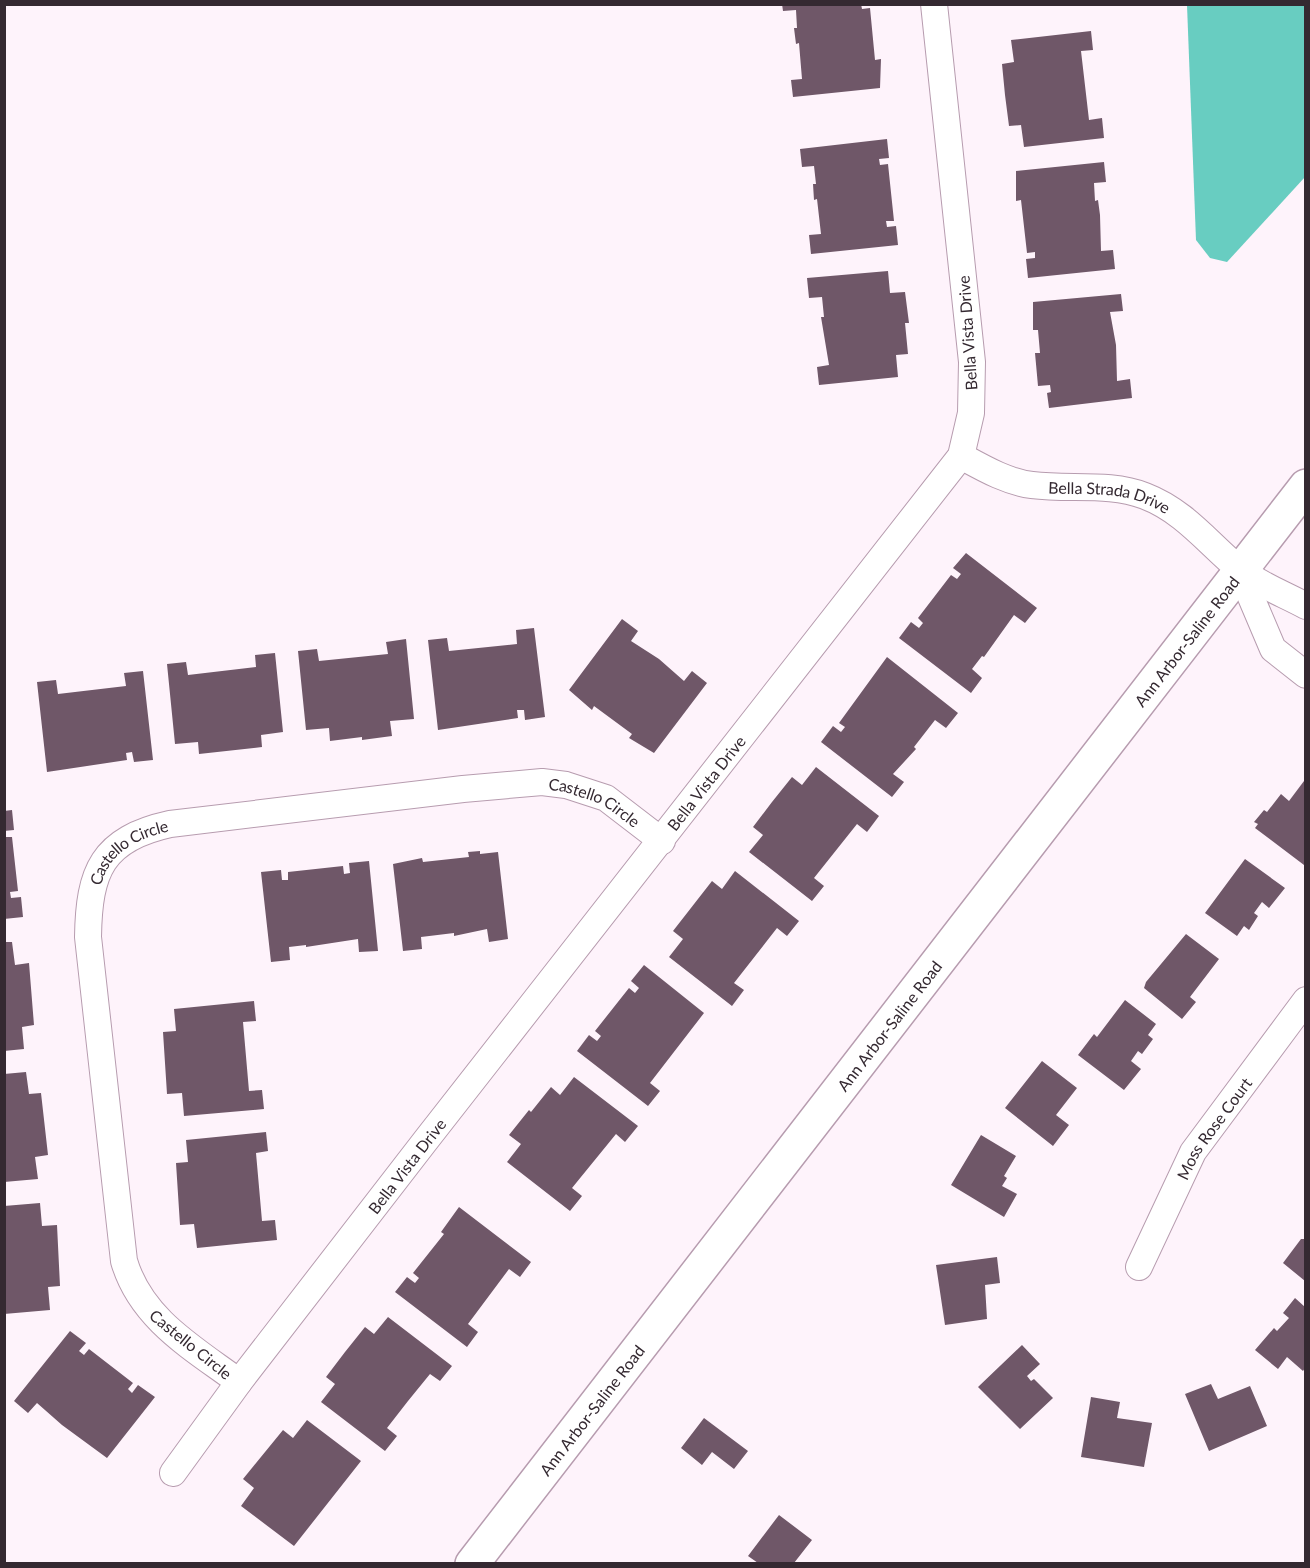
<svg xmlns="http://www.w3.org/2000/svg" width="1310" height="1568" font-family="Lato,sans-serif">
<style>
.water{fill:#68cdc1}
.building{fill:#6f5768}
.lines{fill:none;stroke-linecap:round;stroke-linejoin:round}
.street-casing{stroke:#b79caf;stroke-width:28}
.secondary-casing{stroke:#b79caf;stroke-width:36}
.street{stroke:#fff;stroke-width:26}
.secondary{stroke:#fff;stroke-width:33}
.labels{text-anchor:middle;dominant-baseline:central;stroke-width:6;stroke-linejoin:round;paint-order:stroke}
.street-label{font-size:16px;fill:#342931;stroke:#fff}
</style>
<rect width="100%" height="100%" fill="#fef3fb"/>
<path class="water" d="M1187,5H1305V177L1227,262L1210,258L1196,240Z"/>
<path class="building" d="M782,4H861L862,9L870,8L875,60L881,59L880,88L793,97L791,80L802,79L799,43L796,44L794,28H797L796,10L783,11Z
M1091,31L1093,50L1081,51L1089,120L1102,118L1104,138L1024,147L1021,125L1009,126L1005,95L1002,64L1014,62L1011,40Z
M887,139L889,158L879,159L880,165L888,164L894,221H886L887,227L896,226L898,245L811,254L809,235L821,234L817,199L814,200L813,184H816L814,166L802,167L800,149Z
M1104,162L1106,182L1094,183L1095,201L1098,200L1100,215L1101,251L1113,250L1115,269L1028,278L1026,259L1035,258V252L1027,253L1021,200L1016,201V171Z
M888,271L890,293L905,292L909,323H905L908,354L896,355L898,377L819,385L817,367L829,365L821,317H824L822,297L809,298L807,278Z
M1121,294L1123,311L1110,312L1116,345L1117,381L1130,379L1132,398L1049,408L1047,393L1051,392L1050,385L1038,386L1035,353H1040L1038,330H1033V302Z
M966,553L1037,608L1025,623L1014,615L984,657L982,656L972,669L982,678L971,693L899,638L911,622L919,628L923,623L918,618L951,575L957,579L961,574L953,568Z
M622,619L638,631L631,641L659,659L684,681L692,671L707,683L654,753L629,738L632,734L594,706L592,710L569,690Z
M534,628L545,717L525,720L524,710H517L518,718L438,730L428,640L447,638L449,651L517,644L516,630Z
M406,639L414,719L390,721L392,736L362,740V737L330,741L329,728L306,730L298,651L317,649L319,661L388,654L386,642Z
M275,653L283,732L261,735L262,747L199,754L198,742L175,744L167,664L186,662L188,675L256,667L255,655Z
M887,657L958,713L946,728L935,720L914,747L916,749L893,774L904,782L892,797L821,742L833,726L841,732L845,727L839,723Z
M143,671L153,760L134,762L132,752L126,753L127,760L47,772L37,682L56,680L58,694L126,686L124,673Z
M816,767L879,816L867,832L857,824L814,878L824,886L812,901L749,852L763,835L753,827L772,802L792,777L802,785Z
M1304,781L1305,862L1304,865L1255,828L1258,824L1254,822L1264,810L1267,812L1281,794L1289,801Z
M12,810L14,830L4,831V811Z
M4,837H12L18,891L10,892L11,898L21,897L23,917L4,919Z
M480,851V854L498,852L508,939L489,942L487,929L454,936V933L421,937L422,949L403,951L393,864L422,858L423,862L469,857L468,852Z
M1245,859L1285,888L1269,908L1262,902L1254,913L1258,916L1249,930L1244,926L1237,936L1205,913Z
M369,861L378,951L359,952L358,939L306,947V945L289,947L290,960L271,962L261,872L281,870L282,880H288V872L343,866L344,874L350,873L349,863Z
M735,871L799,921L787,936L777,928L734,983L744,990L732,1006L669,957L683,939L673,931L712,881L722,889Z
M1186,934L1219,959L1190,997L1196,1002L1182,1019L1144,988L1146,982Z
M4,942H12L15,965L29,963L34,1025L22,1027L24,1049L4,1051Z
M644,965L704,1013L650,1083L660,1091L648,1106L577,1051L589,1035L597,1041L601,1036L595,1031L629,988L635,993L639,988L631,981Z
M1125,1000L1156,1024L1148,1035L1153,1039L1142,1054L1138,1051L1131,1061L1141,1069L1124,1090L1078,1055L1094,1034L1097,1037Z
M254,1001L256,1021L243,1022L249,1091L262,1090L264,1109L184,1116L182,1093L167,1094L163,1032L176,1031L174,1009Z
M1042,1061L1077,1088L1056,1115L1069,1125L1053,1146L1005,1108Z
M26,1072L29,1094L41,1093L48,1155L35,1157L38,1179L4,1182V1074Z
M574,1077L638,1126L625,1142L616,1134L572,1188L582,1196L570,1211L507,1162L521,1144L509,1135L529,1110L531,1112L551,1087L560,1095Z
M266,1132L268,1151L256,1153L262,1221L275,1220L277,1240L197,1248L194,1224L180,1225L176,1163L188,1162L186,1140Z
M981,1135L1016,1156L1004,1176L1007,1178L1002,1186L1017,1194L1004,1217L951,1185Z
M40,1203L42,1226L57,1225L60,1286L48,1287L50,1310L4,1314V1206Z
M459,1207L531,1262L520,1277L509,1269L468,1324L478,1332L467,1347L395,1292L407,1277L415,1283L419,1278L413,1273L444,1234L441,1232Z
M1301,1239H1305V1281L1283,1263Z
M997,1257L1000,1283L985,1285L987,1319L945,1325L936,1265Z
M1295,1298L1305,1307V1368L1303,1371L1287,1357L1278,1369L1255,1350L1274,1328L1277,1331L1289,1318L1283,1313Z
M388,1317L452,1366L440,1381L430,1374L408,1401L387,1428L397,1436L385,1451L321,1402L335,1384L326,1377L345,1352L365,1327L374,1334Z
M70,1331L86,1343L79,1351L84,1355L89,1349L133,1383L128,1389L132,1393L138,1385L155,1397L107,1458L62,1425L37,1403L28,1413L14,1401Z
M1022,1345L1040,1364L1027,1376L1031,1381L1034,1379L1053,1398L1020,1429L978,1387Z
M1211,1384L1218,1399L1250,1386L1267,1426L1209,1451L1185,1394Z
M1091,1397L1120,1402L1117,1418L1152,1423L1144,1467L1081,1457Z
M704,1418L748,1451L734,1469L712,1452L702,1465L681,1448Z
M307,1420L361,1461L294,1546L241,1506L254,1488L243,1479L283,1430L293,1438Z
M779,1515L812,1540L794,1563H758L748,1556Z"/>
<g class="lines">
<g class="street-casing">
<g id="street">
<path id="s1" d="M961,456C983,468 1007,482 1032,485C1070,490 1109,482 1145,496C1184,511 1207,542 1238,568C1257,584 1284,594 1306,606"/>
<path d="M1239,569L1273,649L1306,675"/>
<path id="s2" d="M1139,1267L1193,1152L1306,1000"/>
<path id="s3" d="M239,1382C193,1348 141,1319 124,1261L88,937C89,871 102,839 170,824L463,789L542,782L566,785L606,798L662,841"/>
<path id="s4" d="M173,1473L239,1382L426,1140L961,456L971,413L972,362L934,4"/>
</g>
</g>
<g class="secondary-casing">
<g id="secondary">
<path id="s5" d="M472,1564L1306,486"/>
</g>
</g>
<use href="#street" class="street"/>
<use href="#secondary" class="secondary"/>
</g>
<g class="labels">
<g class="street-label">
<text transform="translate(967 333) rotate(-94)">Bella Vista Drive</text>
<text stroke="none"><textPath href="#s1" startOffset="156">Bella Strada Drive</textPath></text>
<text stroke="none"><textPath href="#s5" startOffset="1167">Ann Arbor-Saline Road</textPath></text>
<text stroke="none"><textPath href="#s4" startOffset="872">Bella Vista Drive</textPath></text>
<text stroke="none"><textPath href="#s3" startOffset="1084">Castello Circle</textPath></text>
<text stroke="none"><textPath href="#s3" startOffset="600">Castello Circle</textPath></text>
<text stroke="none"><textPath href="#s5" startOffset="681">Ann Arbor-Saline Road</textPath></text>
<text stroke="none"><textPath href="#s2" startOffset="158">Moss Rose Court</textPath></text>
<text stroke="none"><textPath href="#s4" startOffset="386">Bella Vista Drive</textPath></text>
<text transform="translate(191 1344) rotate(39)">Castello Circle</text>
<text stroke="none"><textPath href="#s5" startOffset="195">Ann Arbor-Saline Road</textPath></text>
</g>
</g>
<rect width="1310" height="1568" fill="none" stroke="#342931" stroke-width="12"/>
</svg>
